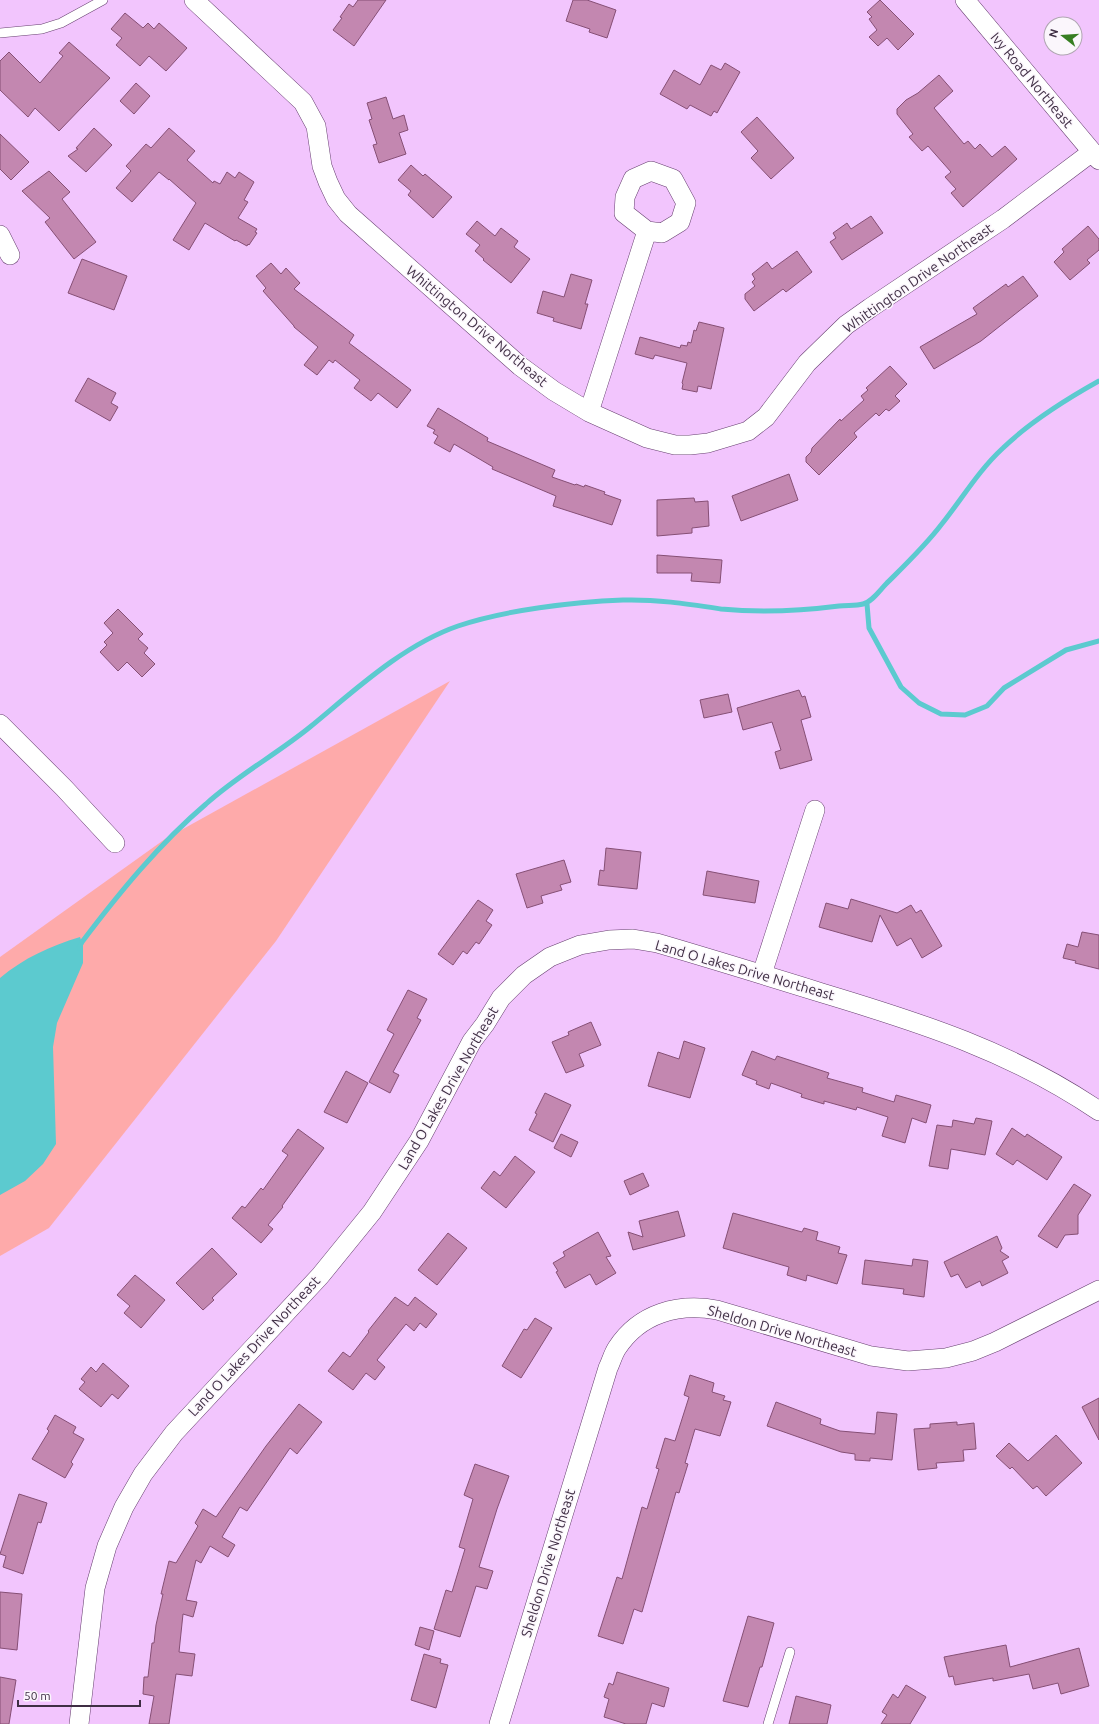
<svg xmlns="http://www.w3.org/2000/svg" width="1099" height="1724" font-family="Ubuntu,sans-serif">
<style>
.green{fill:#feaaaa}
.water{fill:#5ccacf}
.lines{fill:none;stroke-linecap:round;stroke-linejoin:round}
.stream{stroke:#5ccacf;stroke-width:5}
.building{fill:#c387b0;stroke:#864f75}
.lane-casing{stroke:#674070;stroke-width:10}
.street-casing{stroke:#674070;stroke-width:20}
.lane{stroke:#fff;stroke-width:9}
.street{stroke:#fff;stroke-width:19}
.labels{text-anchor:middle;dominant-baseline:central;stroke-width:3;stroke-linejoin:round;paint-order:stroke}
.street-label{font-size:14px;fill:#3f2e44;stroke:#fbf6fc}
</style>
<rect width="100%" height="100%" fill="#f2c5fd"/>
<path class="green" d="M450,681L276,941L49,1228L0,1256V957L165,839Z"/>
<path class="water" d="M80,937L83,946V963L57,1023L53,1047L56,1144L43,1164L25,1181L0,1195V978C24,958 50,946 80,937Z"/>
<g class="lines">
<path class="stream" d="M867,604L869,628L901,687L919,703L941,714L965,715L987,706L1004,688L1066,650L1099,641
M79,948L82,942C119,893 159,844 206,804C238,775 277,754 310,727C355,690 403,645 458,626C505,610 573,602 623,600C656,599 688,604 721,609C761,613 800,611 839,606C847,605 856,606 863,604C872,602 880,590 886,584C905,565 925,546 941,525C962,499 978,471 1003,448C1031,421 1065,400 1099,381"/>
</g>
<path class="building" d="M358,0H386L354,46L333,30L342,18L340,17L349,4L353,7Z
M573,0H587L616,10L607,38L589,32L590,29L566,21Z
M880,0L914,34L898,50L887,38L878,46L869,37L877,30L869,19L872,17L867,12Z
M125,13L143,28L148,23L154,29L159,23L187,48L166,71L149,56L140,66L116,45L122,38L111,29Z
M69,42L110,78L59,131L35,108L28,117L0,90V61L9,52L40,83L63,56L59,53Z
M725,63L740,72L717,113L714,111L711,116L690,105L687,109L660,94L674,70L700,85L711,65L721,70Z
M939,75L953,91L934,108L964,144L968,141L975,149L980,144L992,157L1005,146L1017,159L963,207L951,193L956,189L945,177L951,172L928,146L922,151L909,137L913,134L897,114V109L906,100L918,93Z
M136,83L150,96L134,114L120,101Z
M386,97L393,119L404,115L408,130L399,133L406,154L379,163L373,145L377,144L369,120L372,119L367,103Z
M757,117L794,158L771,179L751,158L758,151L741,132Z
M94,128L112,145L86,172L68,156L78,149L76,148Z
M169,128L195,151L187,160L213,183L214,181L220,184L227,172L235,178L239,172L254,182L244,200L248,202L238,218L257,229L255,232L257,233L249,245L248,244L247,246L236,240L235,241L205,223L189,250L173,240L196,203L169,179V180L159,172L132,202L116,188L131,171L126,166L146,144L151,148Z
M0,134L29,162L11,180L0,169Z
M411,165L423,176L425,174L452,197L433,218L408,195L411,191L398,180Z
M49,171L70,192L62,199L96,242L74,259L45,222L50,218L22,191Z
M871,216L883,233L842,260L830,242L836,238L833,233L847,223L851,229Z
M477,221L495,236L501,228L518,241L514,247L530,259L511,283L483,260L484,259L475,251L480,245L466,234Z
M1088,226L1099,239V250L1087,260L1090,263L1070,280L1054,262L1064,252L1062,249Z
M797,251L812,272L786,292L783,289L754,311L745,299V294L755,286L752,282L755,279L752,274L767,262L772,269Z
M82,259L127,276L114,310L68,293Z
M271,263L281,274L286,268L300,283L294,289L354,335L349,343L411,390L397,408L378,393L371,401L354,388L360,380L335,360L333,363L329,360L317,375L304,365L318,347L294,327V326L263,291L266,288L256,276Z
M571,274L592,280L585,304H588L581,329L553,321L554,318L537,313L543,291L564,297Z
M1023,276L1038,296L981,341L934,369L920,347L977,314L973,308L1006,284L1008,287Z
M699,322L724,328L711,389L698,386L697,392L682,389L683,384L682,383L687,363L655,355L653,359L635,354L640,337L680,348L681,345L687,346L688,342L691,343L694,330L696,331Z
M890,366L907,384L895,396L900,401L889,411L886,409L879,416L876,413L854,433L857,437L819,475L806,462V457L811,452L812,448L840,419L841,421L864,400L861,396L868,390L866,388Z
M88,378L116,393L111,403L118,407L110,421L75,401Z
M438,408L488,438L487,441L555,470L552,477L575,485L576,484L584,487L585,485L605,492L604,494L621,500L612,525L553,506L556,496L492,469L493,467L454,444L450,452L434,443L438,436L433,433L435,430L427,426Z
M789,474L798,500L741,521L732,496Z
M694,498L695,502L708,501L709,526L692,528V533L657,536V500Z
M657,555L722,560L720,583L691,581L692,573H657Z
M118,609L143,634L138,639L148,648L144,653L155,664L142,677L127,662L118,671L100,652L107,645L104,642L113,633L104,623Z
M799,690L802,697L805,696L811,717L801,720L812,760L780,769L775,752L781,750L772,722L743,730L737,708Z
M728,694L732,712L704,718L700,700Z
M606,848L641,852L637,889L598,885L600,870L604,871Z
M564,860L571,882L560,885L562,890L541,896L543,903L527,908L516,874Z
M707,871L759,881L755,903L703,895Z
M851,899L897,913L911,905L916,913L921,910L942,946L922,958L911,938L897,946L880,915L872,942L819,927L826,903L848,909Z
M478,900L493,910L486,921L492,925L479,944L476,942L467,954L463,951L453,965L438,954Z
M1082,932L1099,935V969L1075,963L1076,961L1063,958L1067,944L1078,947Z
M408,990L427,999L417,1018L421,1020L393,1072L399,1075L390,1093L369,1082L394,1034L387,1030Z
M591,1022L601,1045L579,1054L584,1066L566,1073L552,1042L569,1035L568,1032Z
M684,1041L705,1048L690,1098L648,1086L658,1052L679,1059Z
M752,1051L775,1060L777,1056L829,1073L827,1078L863,1088L862,1092L894,1102L896,1095L931,1105L926,1123L912,1118L905,1143L882,1136L888,1117L857,1107L856,1110L824,1101V1104L801,1097L802,1094L771,1083L769,1089L756,1084L757,1081L742,1075Z
M346,1071L368,1083L347,1123L324,1112Z
M545,1093L571,1105L553,1142L529,1130L537,1114L535,1113Z
M976,1118L992,1121L985,1155L951,1149L948,1169L929,1166L937,1125L952,1127L953,1120L974,1124Z
M1012,1128L1025,1137L1027,1134L1062,1157L1047,1180L1017,1160L1013,1165L996,1154Z
M298,1129L324,1148L282,1206L283,1207L268,1225L273,1229L261,1243L232,1218L242,1206L245,1208L261,1188L263,1190L288,1155L282,1151Z
M561,1134L578,1142L571,1157L554,1148Z
M515,1156L535,1172L506,1208L481,1188L494,1171L500,1176Z
M643,1173L649,1186L630,1195L624,1181Z
M1074,1184L1091,1195L1078,1215V1234L1065,1235L1057,1248L1038,1236Z
M678,1211L685,1236L633,1250L628,1232L643,1237L639,1221Z
M733,1213L802,1232L804,1228L818,1232L816,1240L840,1247L838,1253L847,1255L837,1284L807,1275L806,1281L787,1275L789,1267L723,1248Z
M598,1232L611,1256L606,1257L616,1273L596,1285L590,1274L565,1288L556,1272L558,1271L553,1263L565,1256L563,1252Z
M448,1233L467,1248L437,1285L418,1270Z
M997,1236L1002,1248L1000,1251L1009,1257L1002,1261L1008,1273L982,1286L980,1281L966,1288L958,1274L951,1277L944,1262Z
M212,1248L237,1274L212,1298L214,1300L203,1310L176,1283Z
M913,1259L928,1261L924,1297L903,1294L904,1289L862,1284L865,1260L912,1266Z
M135,1275L165,1300L141,1328L124,1313L130,1306L117,1295Z
M395,1297L408,1306L415,1297L437,1314L426,1328L420,1323L414,1331L406,1324L377,1360L385,1367L375,1380L366,1373L353,1390L328,1371L343,1352L350,1357L369,1332L368,1331Z
M535,1318L552,1328L521,1378L502,1366L524,1329L527,1330Z
M103,1363L129,1386L118,1399L112,1394L101,1407L79,1389L85,1382L81,1379L91,1367L96,1372Z
M690,1375L714,1383L712,1392L725,1396L723,1400L731,1402L720,1436L695,1429L685,1463L688,1464L679,1493L676,1492L642,1612L634,1609L623,1644L598,1636L617,1577L622,1579L642,1507L647,1509L659,1469L656,1468L665,1438L675,1441L689,1397L684,1395Z
M1099,1398V1440L1082,1407Z
M776,1402L821,1419L820,1424L840,1431L875,1434L877,1412L897,1414L892,1460L870,1458V1461L855,1460V1454L841,1452L767,1426Z
M299,1404L322,1422L297,1454L290,1448L247,1511L240,1507L222,1537L235,1545L228,1557L210,1546L201,1563L196,1560L186,1600L197,1602L193,1617L183,1614L179,1652L195,1654L192,1676L176,1674L169,1724H149L154,1696L143,1694L144,1677H148L152,1643H154L156,1625L163,1594H161L169,1561L176,1563L198,1526L195,1523L203,1509L216,1517L266,1446Z
M55,1415L76,1427L73,1433L84,1439L71,1462L73,1464L65,1478L32,1459L49,1431L47,1429Z
M957,1422V1425L974,1423L976,1449L963,1450L964,1461L936,1463L937,1468L918,1470L914,1429L930,1428V1424Z
M1056,1435L1082,1463L1046,1496L1037,1486L1033,1489L1012,1467L1010,1469L996,1456L1009,1443L1028,1461Z
M475,1464L509,1476L497,1509L479,1567L493,1571L487,1589L476,1586L460,1637L434,1629L446,1590L452,1592L465,1549L459,1547L473,1499L464,1495Z
M19,1494L47,1503L41,1523L38,1522L23,1574L3,1567L6,1556L0,1554Z
M0,1592L22,1594L17,1650L0,1648Z
M748,1616L774,1623L762,1667H760L748,1707L723,1701Z
M420,1627L434,1631L429,1650L415,1645Z
M1006,1645L1010,1667L1079,1648L1089,1686L1061,1694L1058,1683L1033,1689L1029,1674L993,1681V1678L955,1685L953,1676L949,1677L944,1657Z
M424,1654L441,1659L440,1663L448,1665L436,1708L411,1700Z
M617,1672L669,1688L664,1707L652,1703L646,1724H626L604,1717L609,1699L604,1697L609,1683L613,1685Z
M0,1677L16,1680L9,1724H0Z
M906,1685L926,1697L910,1724H881L887,1715L882,1712L893,1694L898,1698Z
M796,1696L831,1705L827,1724H789Z"/>
<g class="lines">
<g class="lane-casing">
<path id="lane" d="M0,33L42,29L61,23L103,0
M768,1724L790,1652"/>
</g>
<g class="street-casing">
<path id="street" d="M194,0L303,102L316,126L322,166L328,182L336,199L348,214L520,366L554,391L589,412L647,438L675,445H690L708,443L748,431L766,417L807,363L846,325L870,308L1003,219L1092,152
M965,0L1099,160
M651,171L673,179L686,203L680,222L662,233L647,231L624,213L625,197L633,179Z
M0,235L10,255
M589,412L647,231
M0,724L64,788L115,843
M762,974L815,810
M79,1724L95,1588L107,1546L124,1507L143,1474L174,1433L320,1276L372,1212L419,1141L472,1041L485,1024L501,998L524,975L550,957L580,945L609,940L633,939L657,943C712,959 767,976 822,993C922,1023 1012,1052 1099,1111
M499,1724L608,1368C611,1362 613,1354 617,1348C640,1313 678,1303 717,1310L871,1356L908,1361L946,1358L973,1351L995,1342L1099,1290"/>
</g>
<use href="#lane" class="lane"/>
<use href="#street" class="street"/>
</g>
<g class="labels">
<g class="street-label">
<text transform="translate(1032 80) rotate(50)">Ivy Road Northeast</text>
<text transform="translate(918 278) rotate(-35)">Whittington Drive Northeast</text>
<text transform="translate(477 326) rotate(40)">Whittington Drive Northeast</text>
<text transform="translate(745 970) rotate(16)">Land O Lakes Drive Northeast</text>
<text transform="translate(448 1088) rotate(-60)">Land O Lakes Drive Northeast</text>
<text transform="translate(782 1331) rotate(16)">Sheldon Drive Northeast</text>
<text transform="translate(254 1346) rotate(-47)">Land O Lakes Drive Northeast</text>
<text transform="translate(548 1563) rotate(-73)">Sheldon Drive Northeast</text>
</g>
</g>
<g transform="translate(1063 36) rotate(287)"><circle r="19" fill="#fbf6fc" stroke="#b0a6b2"/>
<path d="M0-3L7 15L0 10L-7 15Z" fill="#377e22"/>
<text y="-6" font-size="11" font-weight="bold" text-anchor="middle" fill="#3f2e44">N</text>
</g>
<path d="M18 1700v6h122v-6" fill="none" stroke="#3f2e44" stroke-width="2"/>
<text x="24" y="1700" font-size="12" fill="#3f2e44" stroke="#fbf6fc" stroke-width="3" paint-order="stroke">50 m</text>
</svg>
